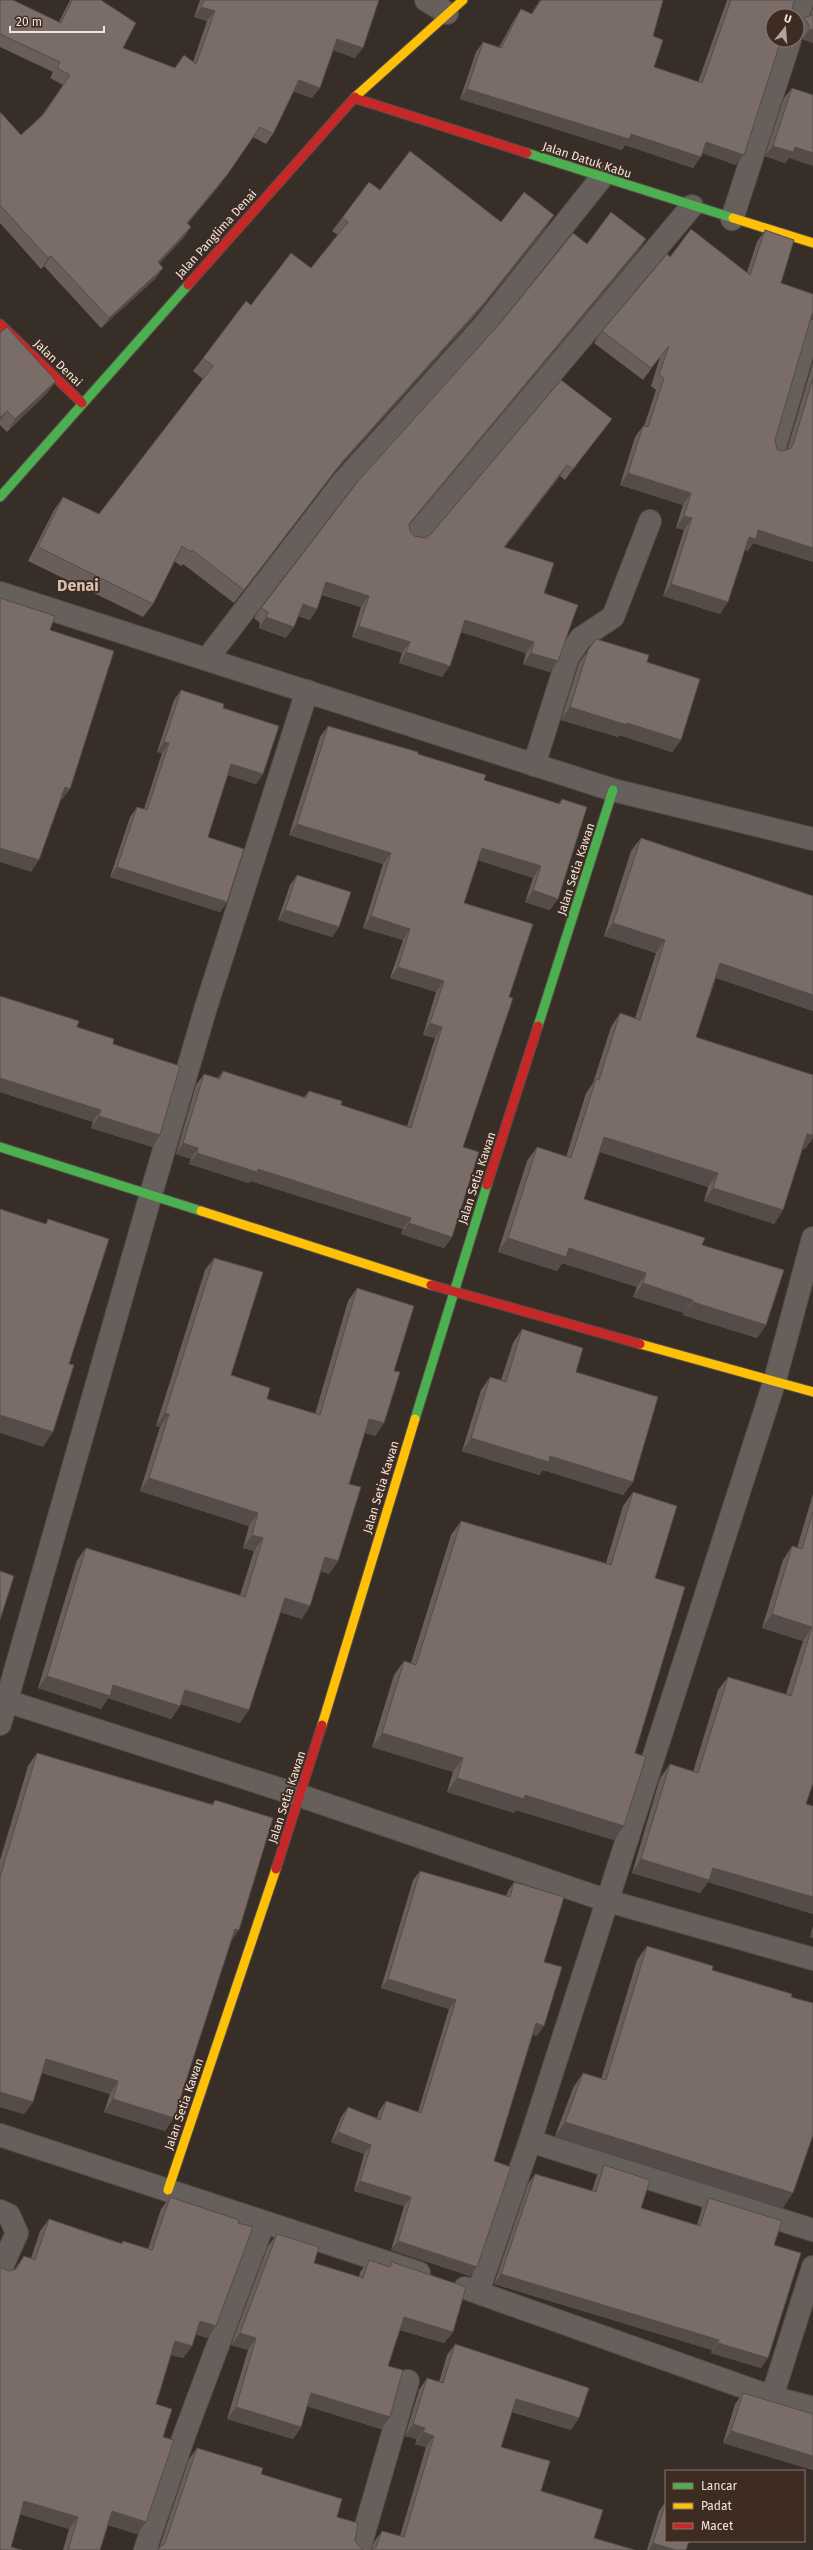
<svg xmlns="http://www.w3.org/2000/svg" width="813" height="2550" font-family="'Fira Sans',sans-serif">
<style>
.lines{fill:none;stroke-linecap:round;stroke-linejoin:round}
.lane-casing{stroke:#554c47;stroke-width:18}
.street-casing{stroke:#554c47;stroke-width:24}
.fast-casing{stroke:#554c47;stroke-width:11}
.slow-casing{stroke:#554c47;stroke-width:11}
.jam-casing{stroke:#554c47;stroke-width:11}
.lane{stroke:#665f5b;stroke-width:16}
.street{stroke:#665f5b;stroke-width:22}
.fast{stroke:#4caf50;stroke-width:9}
.slow{stroke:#ffc107;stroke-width:9}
.jam{stroke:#c62828;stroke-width:9}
.wall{fill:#695e59}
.shaded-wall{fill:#554c49}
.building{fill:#7a6d68;stroke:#554c49}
.labels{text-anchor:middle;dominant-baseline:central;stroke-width:4;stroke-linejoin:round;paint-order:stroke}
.street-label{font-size:12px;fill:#f0e5de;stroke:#3e2c22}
.district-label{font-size:16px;font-weight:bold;fill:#d6c0b3;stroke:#3e2c22}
</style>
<rect width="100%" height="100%" fill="#382e28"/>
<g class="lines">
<g class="lane-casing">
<path id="lane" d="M776,454L813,328"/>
</g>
<g class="street-casing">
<path id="street" d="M426,0L447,13
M797,17L803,0
M732,219L790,40
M414,537L692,206
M0,593L613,790L813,839
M207,659L342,483L485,324L602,177
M534,765L568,657L581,638L613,617L650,521
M0,1699L301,1796L608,1901L813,1959
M0,1724L151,1194L206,1007L307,691
M0,2135L419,2273
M530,2141L813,2230
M0,2211L9,2215L17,2233L0,2271
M465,2288L772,2397L813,2408
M478,2292L530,2141L775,1380L813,1238
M772,2397L813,2267
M145,2550L184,2436L264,2222
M359,2550L408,2381"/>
</g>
<g class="fast-casing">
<path id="fast" d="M527,153L733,218
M0,497L188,285
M538,1026L613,790
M0,1147L201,1211
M415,1419L487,1185"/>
</g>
<g class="slow-casing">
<path id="slow" d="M355,97L463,0
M733,218L813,243
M201,1211L431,1285
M640,1344L813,1392
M322,1725L415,1419
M168,2190L276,1869"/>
</g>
<g class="jam-casing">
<path id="jam" d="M354,98L527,153
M188,285L355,97
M0,324L82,403
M487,1185L538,1026
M431,1285L640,1344
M276,1869L322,1725"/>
</g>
<use href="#lane" class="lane"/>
<use href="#street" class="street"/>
<use href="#fast" class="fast"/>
<use href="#slow" class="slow"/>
<use href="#jam" class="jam"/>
</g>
<path class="wall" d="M0,0L59,22L70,0H101L123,48L175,68L193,62L207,21L194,17L200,0H379L355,58L333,50L312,98L294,91L273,134L266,144L253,137L219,186L188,223L191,227L184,237L159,264L156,278L101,328L44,266L41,269L0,223V112L21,135L42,115L63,85L50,78L53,72L0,47Z
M540,0H663L653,36L654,67L698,82L727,0H795L792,8L799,17L797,20V16H773L736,165L702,153L693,168L625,145L622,150L460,99L476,52L483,42L499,47L514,20L521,9L531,14Z
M813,8V43L802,39L800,32L797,30V27L803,18L810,16Z
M792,88L789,158L785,163L765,156L784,98Z
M380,190L501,222L545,229L475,316L332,475L234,603L183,564L181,566L174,561L153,604L143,617L28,561L54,510L63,497L99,514L203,379L193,371L203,358L251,305L311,268L338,235L332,231L342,218Z
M765,230L781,283L811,319L775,440L777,449L782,451L787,450L813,362V562L753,543L748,551L745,550L720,614L663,596L684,530L676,528L683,505L620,485L635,437L643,426H644L656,390L651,386L660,357L643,380L594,343L602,331L670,257L747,272L757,242Z
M587,244L639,250L410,525V531L414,536L426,538L612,419L604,429L565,480L560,476L505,547L544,593L550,672L523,664L526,653L461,632L442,677L399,663L402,653L352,637L361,607L322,595L317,609L310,620L298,616L286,638L259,628L260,623L254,618L261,608Z
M0,333L56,381L47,393L7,432L0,425Z
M596,639L647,662L681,740L672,752L619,735L618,737L561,720L579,663Z
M181,690L223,708L263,774L256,784L228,775L208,837L227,902L220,912L110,877L130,817L137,807L144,809L162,753L157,752L174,700Z
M328,726L418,754L484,780L558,804L562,799L550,910L525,902L533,878L478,860L464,903L509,997L463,1147L452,1237L444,1248L401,1234L403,1229L251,1181L249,1183L189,1164L191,1159L176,1154L196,1085L204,1074L218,1078L223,1071L304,1097L309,1091L341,1105L407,1126L435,1038L423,1035L436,992L390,978L403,940L363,928L383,864L289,835L320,737Z
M641,838L813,896V1011L716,978L696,1037L813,1075V1138L805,1149L803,1148L783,1210L774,1224L704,1201L708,1187L600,1152L584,1199L702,1245L766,1325L757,1338L683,1315L684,1313L633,1297L637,1287L562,1263L557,1271L498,1252L527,1161L537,1147L566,1157L586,1093L593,1083L611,1027L620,1013L635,1018L656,953L604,936L631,851Z
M297,875L339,927L332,937L278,920L290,885Z
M0,996L77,1027L113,1044L160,1135L152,1147L91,1128L93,1122L0,1092Z
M214,1258L231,1375L267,1399L315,1414L348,1301L357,1288L394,1371L384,1423L375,1436L365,1433L349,1484L338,1561L329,1574L321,1571L302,1619L280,1612L240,1723L181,1704L171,1719L108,1698L101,1709L38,1688L77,1560L86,1548L240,1595L254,1551L243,1548L249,1526L140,1491L160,1427L156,1426L205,1270Z
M522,1329L576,1372L633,1482L623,1495L543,1470L539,1475L462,1451L481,1390L490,1377L501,1380L513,1343Z
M633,1492L655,1578L635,1753L614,1840L516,1810L514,1813L447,1792L453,1772L372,1747L394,1675L404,1661L411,1663L451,1535L461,1521L606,1563L623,1506Z
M813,1494V1783L806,1804L813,1806V1914L708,1882L700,1893L632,1873L660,1778L670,1764L693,1772L718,1690L728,1677L786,1694L803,1641L762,1628L783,1560L792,1546L797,1548Z
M37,1753L212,1804L215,1800L230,1942L165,2131L104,2112L110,2094L42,2073L33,2102L24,2114L0,2107V1860L28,1766Z
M420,1871L506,1896L508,1891L514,1882L544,1962L537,2036L532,2034L494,2161L470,2276L391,2250L404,2206L354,2191L364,2154L331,2142L341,2117L348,2107L377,2118L379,2111L386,2101L418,2112L449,2009L381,1988L413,1880Z
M813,1926V1938L810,1937Z
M647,1946L712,1970L791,1997L783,2208L555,2136L573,2088L583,2073L601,2079L637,1960Z
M604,2165L641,2208L697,2225L702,2208L709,2198L774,2245L761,2368L711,2353L712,2350L494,2284L528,2184L535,2174L592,2191L597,2175Z
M170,2197L207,2338L196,2334L192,2346L183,2358L171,2355L156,2404L163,2437L146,2522L137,2534L108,2525L100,2550H63L69,2529L20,2514L0,2550L9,2271L14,2270L24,2256L31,2258L40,2231L49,2219L121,2243L123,2241L148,2249L161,2209Z
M277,2234L314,2263L359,2277L360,2272L369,2260L389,2267L392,2262L453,2332L444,2343L400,2330L388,2366L390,2417L381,2429L307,2406L301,2427L293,2439L227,2419L248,2350L231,2345L268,2246Z
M455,2344L571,2430L512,2412L501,2447L541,2491L594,2538L371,2550L374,2542L382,2531L400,2536L426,2447L415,2444L417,2439L405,2436L419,2390L427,2378L439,2382L447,2355Z
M743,2393L813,2414V2470L723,2443L735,2404Z
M197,2448L263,2468L159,2548L189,2459Z
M666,2501L686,2550H647L659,2511Z"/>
<path class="shaded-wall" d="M201,7L215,11L207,21L194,17Z
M810,29L813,30V43L802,39Z
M337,39L363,48L355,58L329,49Z
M299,80L320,88L312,98L292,91Z
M467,89L631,134L701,157L693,168L625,145L622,150L460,99Z
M706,142L744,155L736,165L699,152Z
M773,146L795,147L813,153V166L789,158L785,163L765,156Z
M227,175L219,186L180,233L187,223Z
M554,215L545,229L475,316L332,475L234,603L244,590L342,462Z
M191,227L184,237L151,273L158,262Z
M646,239L639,250L402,534L409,524Z
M51,256L44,266L41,269L48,258Z
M163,268L156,278L101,328L109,318Z
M813,313V319H810L804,325Z
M669,346L660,357L643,380L651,368Z
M56,381L47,393L7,432L15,419Z
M7,411L0,421V418Z
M567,465L560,476L497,557L504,547Z
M628,473L691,493L683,505L620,485Z
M684,516L692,518L684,530L676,528Z
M758,530L813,548V562L753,543L748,551L741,548L749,537Z
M326,582L369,596L361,607L318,593Z
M671,584L728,602L720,614L663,596Z
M303,604L317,609L310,620L295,615Z
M266,617L294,627L286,638L259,628Z
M465,620L534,642L526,653L458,631Z
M359,626L410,642L402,653L352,637Z
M406,652L450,666L442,677L399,663Z
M531,653L558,661L550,672L523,664Z
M570,707L627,723L681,740L672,752L619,735L618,737L561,720Z
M164,742L169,743L162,753L157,752Z
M231,764L263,774L256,784L224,774Z
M65,787L70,789L62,800L57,799Z
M297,824L391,853L383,864L289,835Z
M0,848L39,860L31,872L0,862Z
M482,848L541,866L533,878L474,859Z
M117,867L227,902L220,912L110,877Z
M533,890L558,899L550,910L525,902Z
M285,910L339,927L332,937L278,920Z
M371,916L410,929L403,940L363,928Z
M613,923L665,940L656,953L604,936Z
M720,963L813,995V1011L711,976Z
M398,967L444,981L436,992L390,978Z
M430,1023L442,1027L435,1038L423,1035Z
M0,1078L101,1110L93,1122L0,1092Z
M99,1116L160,1135L152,1147L91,1128Z
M807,1134L813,1135V1138L805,1149L798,1147Z
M604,1137L718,1173L708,1187L595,1150Z
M183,1143L198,1148L191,1159L176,1154Z
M197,1153L258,1169L411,1218L403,1229L251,1181L249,1183L189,1164Z
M713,1188L783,1210L774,1224L704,1201Z
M409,1223L452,1237L444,1248L401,1234Z
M508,1238L569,1248L646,1273L637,1287L562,1263L557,1271L498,1252Z
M643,1283L693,1300L684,1313L633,1297Z
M693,1302L766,1325L757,1338L683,1315Z
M165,1413L169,1414L160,1427L156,1426Z
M0,1415L53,1432L43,1447L0,1433Z
M369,1419L384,1423L375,1436L360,1431Z
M471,1438L550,1456L633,1482L623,1495L543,1470L539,1475L462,1451Z
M149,1478L258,1513L249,1526L140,1491Z
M252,1535L263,1538L254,1551L243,1548Z
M325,1557L338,1561L329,1574L316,1570Z
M285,1598L310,1606L302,1619L276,1611Z
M772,1614L812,1627L803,1641L762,1628Z
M47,1676L113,1685L180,1706L171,1719L108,1698L101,1709L38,1688Z
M185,1690L249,1710L240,1723L176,1702Z
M382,1733L463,1758L453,1772L372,1747Z
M457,1778L525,1795L624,1826L614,1840L516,1810L514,1813L447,1792Z
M641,1859L713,1868L813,1897V1914L708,1882L700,1893L632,1873Z
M235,1929L239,1930L230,1943Z
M813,1932V1938L810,1937Z
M388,1979L456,2000L449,2009L381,1988Z
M536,2023L544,2026L537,2036L529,2033Z
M46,2059L118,2081L110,2094L37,2071Z
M0,2092L33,2102L24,2114L0,2107Z
M113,2099L174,2118L165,2131L104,2112Z
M565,2122L793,2193L783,2208L555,2136Z
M338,2132L371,2145L364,2154L331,2142Z
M360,2181L411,2197L404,2206L354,2191Z
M398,2241L477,2267L470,2276L391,2250Z
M501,2274L719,2340L712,2350L494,2284Z
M404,2317L453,2332L444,2343L395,2328Z
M200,2321L216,2326L207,2338L191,2333Z
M240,2333L256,2338L248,2350L231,2345Z
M175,2341L192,2346L183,2358L167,2353Z
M718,2343L768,2358L761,2368L711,2353Z
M311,2393L390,2417L381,2429L303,2405Z
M516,2399L579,2418L571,2430L508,2410Z
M236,2407L301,2427L293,2439L227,2419Z
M413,2424L425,2428L417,2439L405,2436Z
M731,2431L813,2456V2470L723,2443Z
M423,2432L434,2436L426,2447L415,2444Z
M24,2501L78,2517L69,2529L16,2513Z
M112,2511L146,2522L137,2534L103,2523Z
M653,2543L675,2550H649Z"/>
<path class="building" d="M0,0H13L61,23L72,0H101L136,23L123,48L175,68L184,55L196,64L215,11L201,7L204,0H379L363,48L337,39L320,88L299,80L273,134L260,127L227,175L187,223L191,227L158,262L163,268L109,318L51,256L48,258L0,205V112L21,135L43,115L70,75L57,68L60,62L0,34Z
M541,0H663L653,36L663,40L654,67L702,83L731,0H795L792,8L799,17L797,18V16H773V40H781L744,155L706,142L701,157L631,134L629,139L467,89L483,42L501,48L521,9L532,14Z
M813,15V30L810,29L807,21L803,18Z
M792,88L813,95V153L795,147L793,152L773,146Z
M410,151L501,222L524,192L554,215L485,302L342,462L244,590L192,550L191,552L182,546L153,604L38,547L63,497L99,514L213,366L203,358L246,301L251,305L291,253L311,268L348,222L342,218L369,182L380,190Z
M611,212L646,239L409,524L410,531L414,536L426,538L431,534L561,380L612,419L573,469L567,465L504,547L554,563L544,593L578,605L558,661L531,653L534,642L465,620L450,666L406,652L410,642L359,626L369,596L326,582L317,609L303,604L294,627L266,617L268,612L261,608L359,480L502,321L573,233L587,244Z
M691,229L750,275L765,230L794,240L781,283L813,294V313L812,314L775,440L777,449L782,451L790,449L793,445L813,378V548L758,530L756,539L749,537L728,602L671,584L692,518L684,516L691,493L628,473L643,426L648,427L664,378L659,375L669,346L651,368L602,331L667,254L670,257Z
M7,327L56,381L15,419L7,411L0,418V333Z
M0,598L55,616L50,630L114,651L70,789L65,787L39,860L0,848Z
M596,639L649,655L647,662L700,679L681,740L627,723V725L570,707L588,650Z
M181,690L224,704L223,708L279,726L263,774L231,764L208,837L244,849L227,902L117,867L137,807L147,810L169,743L164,742Z
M328,726L418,752V754L486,775L484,780L560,804L562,799L587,807L558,899L533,890L541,866L482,848L464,903L533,924L509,997L513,998L463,1147L479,1152L452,1237L409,1223L411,1218L258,1169L257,1172L197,1153L198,1148L183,1143L204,1074L220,1079L223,1071L306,1098L309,1091L342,1101L341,1105L411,1128L442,1027L430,1023L444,981L398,967L410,929L371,916L391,853L297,824Z
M641,838L813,896V995L720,963L696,1037L813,1075V1135L807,1134L783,1210L713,1188L718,1173L604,1137L584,1199L705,1238L702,1245L784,1270L766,1325L693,1302V1300L643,1283L646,1273L569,1248L566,1257L508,1238L537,1147L571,1158L596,1079L599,1080L620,1013L640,1020L665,940L613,923Z
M297,875L351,892L339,927L285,910Z
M0,996L79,1021L77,1027L114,1039L113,1044L180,1066L160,1135L99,1116L101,1110L0,1078Z
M0,1209L46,1224L48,1219L109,1239L69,1364L74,1365L53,1432L0,1415Z
M214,1258L263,1272L231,1375L270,1388L267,1399L320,1415L357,1288L414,1306L394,1371L400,1372L384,1423L369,1419L349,1484L361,1487L338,1561L325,1557L310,1606L285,1598L249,1710L185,1690L180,1706L113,1685L110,1696L47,1676L86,1548L245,1597L263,1538L252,1535L258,1513L149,1478L169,1414L165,1413Z
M522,1329L583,1348L576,1372L658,1397L633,1482L550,1456L549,1462L471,1438L490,1377L506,1382Z
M633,1492L677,1506L655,1578L685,1587L635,1753L646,1757L624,1826L525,1795L524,1799L457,1778L463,1758L382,1733L404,1661L416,1665L461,1521L611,1565Z
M813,1512V1783L806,1804L813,1806V1897L713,1868L709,1880L641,1859L670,1764L698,1773L728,1677L791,1696L812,1627L772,1614L792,1546L802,1549Z
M0,1571L14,1576L0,1620Z
M37,1753L213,1805L215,1800L273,1818L239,1930L235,1929L174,2118L113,2099L118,2081L46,2059L33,2102L0,2092V1877Z
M420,1871L510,1897L514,1882L564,1897L544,1962L562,1967L544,2026L536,2023L494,2161L511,2167L477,2267L398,2241L411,2197L360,2181L371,2145L338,2132L348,2107L380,2120L386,2101L421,2113L456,2000L388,1979Z
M647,1946L713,1966L712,1970L792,1994L791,1997L813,2003V2135L793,2193L565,2122L583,2073L606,2080Z
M604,2165L650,2180L641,2208L700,2226L709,2198L782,2221L774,2245L801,2253L768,2358L718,2343L719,2340L501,2274L535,2174L596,2192Z
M170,2197L239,2220L238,2223L253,2227L216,2326L200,2321L192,2346L175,2341L156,2404L172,2409L163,2437L174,2440L146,2522L112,2511L100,2550H68L78,2517L24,2501L11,2547L22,2550H0V2267L9,2271L16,2269L24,2256L35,2260L49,2219L122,2244L123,2241L152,2250Z
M277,2234L319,2247L314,2263L363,2278L369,2260L390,2267L392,2262L466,2287L453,2332L404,2317L388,2366L403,2370L390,2417L311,2393L301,2427L236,2407L256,2338L240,2333Z
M455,2344L589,2388L579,2418L516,2399L501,2447L550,2461L541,2491L603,2510L594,2538L635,2550H371L376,2547L382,2531L404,2537L434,2436L423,2432L425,2428L413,2424L427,2378L443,2383Z
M743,2393L813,2414V2456L731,2431Z
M197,2448L263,2468L261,2474L342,2499L337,2517L358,2523L355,2541L363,2550H157L165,2543Z
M666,2502V2541H689L686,2550H675L653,2543Z"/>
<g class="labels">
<g class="street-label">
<text transform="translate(587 160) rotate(18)">Jalan Datuk Kabu</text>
<text transform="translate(216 234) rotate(-48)">Jalan Panglima Denai</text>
<text transform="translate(58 363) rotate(44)">Jalan Denai</text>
<text transform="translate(576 869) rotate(-72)">Jalan Setia Kawan</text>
<text transform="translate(477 1178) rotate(-72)">Jalan Setia Kawan</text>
<text transform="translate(381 1487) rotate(-73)">Jalan Setia Kawan</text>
<text transform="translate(287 1797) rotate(-72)">Jalan Setia Kawan</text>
<text transform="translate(184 2104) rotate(-71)">Jalan Setia Kawan</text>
</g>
<g class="district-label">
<text x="78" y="585">Denai</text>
</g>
</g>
<rect x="665" y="2470" width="140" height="72" fill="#3e2c22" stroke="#85766d"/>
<rect x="673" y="2483" width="20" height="6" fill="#4caf50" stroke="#85766d"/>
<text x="701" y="2490" font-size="12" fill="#f0e5de">Lancar</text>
<rect x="673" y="2503" width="20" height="6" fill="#ffc107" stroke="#85766d"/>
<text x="701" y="2510" font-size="12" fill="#f0e5de">Padat</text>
<rect x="673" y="2523" width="20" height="6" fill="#c62828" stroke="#85766d"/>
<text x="701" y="2530" font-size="12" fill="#f0e5de">Macet</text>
<g transform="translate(785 28) rotate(17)"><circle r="19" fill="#3e2c22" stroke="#85766d"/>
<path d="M0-3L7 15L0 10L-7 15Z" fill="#b0a59e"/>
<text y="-6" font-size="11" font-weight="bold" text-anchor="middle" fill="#f0e5de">U</text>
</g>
<path d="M10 26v6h94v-6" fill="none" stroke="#f0e5de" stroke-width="2"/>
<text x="16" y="26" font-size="12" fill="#f0e5de" stroke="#3e2c22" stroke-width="3" paint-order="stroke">20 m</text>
</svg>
